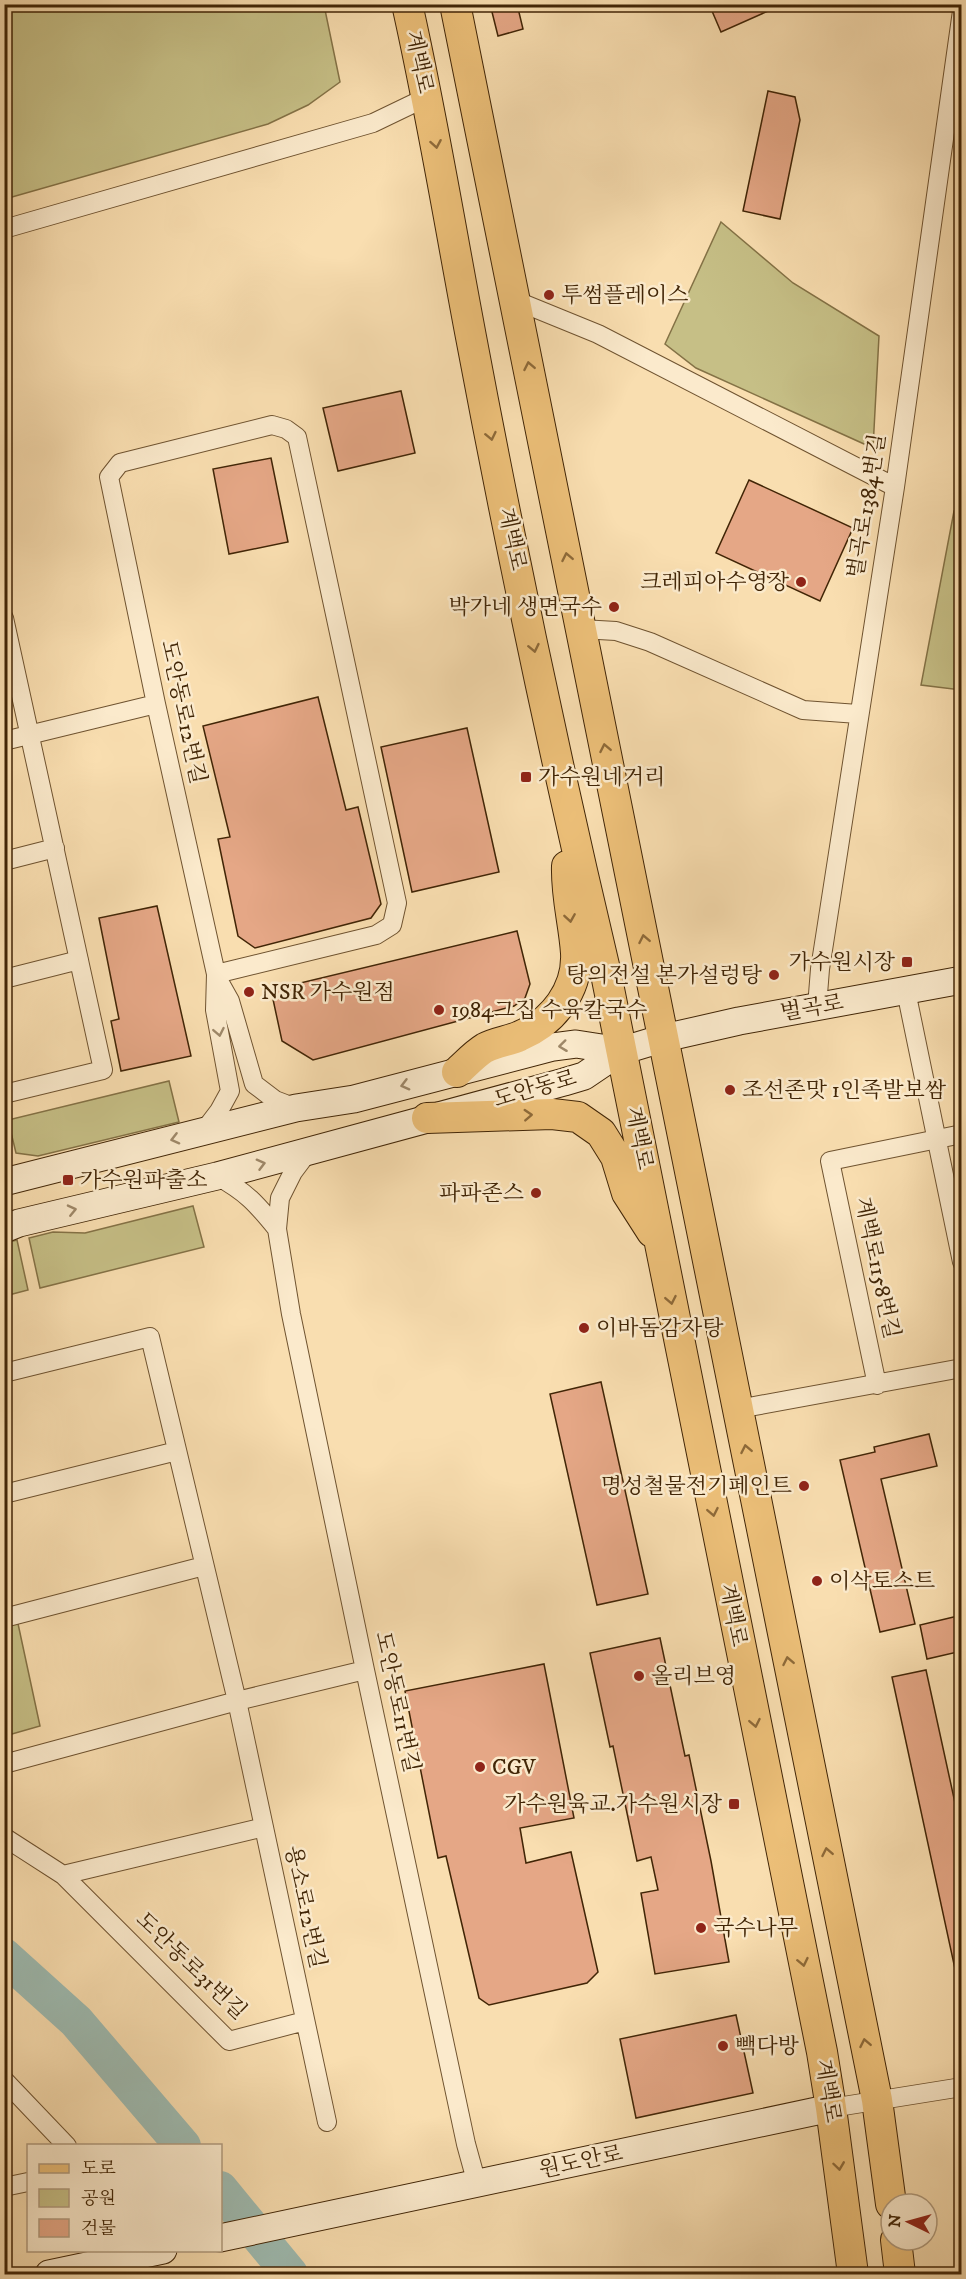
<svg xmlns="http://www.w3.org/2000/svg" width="966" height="2279" font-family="'IM FELL DW Pica','Noto Serif KR',serif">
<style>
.green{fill:#c6bf86;stroke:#847246;stroke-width:1.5}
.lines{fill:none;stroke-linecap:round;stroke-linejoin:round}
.river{stroke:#9ebbb1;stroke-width:36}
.building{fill:#e5a786;stroke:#412506;stroke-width:1.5}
.street-casing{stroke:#6f5330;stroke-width:20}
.secondary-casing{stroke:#412506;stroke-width:29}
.primary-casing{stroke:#412506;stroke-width:32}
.street{stroke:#fbeacc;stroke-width:18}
.secondary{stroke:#fbeacc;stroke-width:27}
.primary{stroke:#ecbf78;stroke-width:30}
.oneway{stroke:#8e6a39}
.oneway2{stroke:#9e8869}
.poi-dot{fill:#8f2418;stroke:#fbeacc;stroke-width:2}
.labels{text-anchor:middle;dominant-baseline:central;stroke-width:5;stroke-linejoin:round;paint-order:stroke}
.street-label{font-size:22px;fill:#412506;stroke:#fbeacc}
.poi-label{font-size:22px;fill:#412506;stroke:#fbeacc;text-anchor:start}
</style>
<rect width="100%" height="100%" fill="#f9deb0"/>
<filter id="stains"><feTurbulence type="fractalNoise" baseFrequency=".00333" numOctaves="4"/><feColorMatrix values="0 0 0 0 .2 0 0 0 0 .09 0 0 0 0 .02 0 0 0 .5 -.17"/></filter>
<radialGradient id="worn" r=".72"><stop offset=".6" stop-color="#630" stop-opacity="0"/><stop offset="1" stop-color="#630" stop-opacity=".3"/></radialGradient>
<path class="green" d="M5,4L324,5L340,82L308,105L268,124L5,199Z
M721,222L793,283L879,336L873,448L696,368L665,344Z
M954,511L962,512L961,690L921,685Z
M169,1081L179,1122L38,1156L16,1153L8,1120Z
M193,1206L204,1247L40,1288L29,1238L53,1232L85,1233Z
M17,1240L28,1290L5,1296V1243Z
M17,1619L40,1726L5,1736V1622Z"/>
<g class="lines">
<path class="river" d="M4,1956L76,2021L183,2146
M220,2189L290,2274"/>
</g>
<path class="building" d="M490,4H517L523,29L498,36Z
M709,4H784L721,32Z
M768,91L795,97L800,120L780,219L743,211Z
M401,391L415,453L338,471L323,408Z
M271,458L288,542L229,554L213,469Z
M749,480L853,528L820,601L716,553Z
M318,697L346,810L358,807L381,904L371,918L255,948L238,936L218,839L230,837L203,726Z
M467,728L499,872L412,892L381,747Z
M157,906L191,1056L121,1071L111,1021L119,1019L99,918Z
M517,931L530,984L525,998L514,1006L313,1060L282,1041L271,990Z
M601,1382L648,1594L597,1605L550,1394Z
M929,1434L937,1466L881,1479L915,1624L880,1632L840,1460L875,1452L874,1447Z
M962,1615V1651L927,1659L920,1625Z
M660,1638L685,1756L689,1755L711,1861L729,1962L655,1974L641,1893L658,1890L651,1857L637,1861L613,1746L610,1747L590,1653Z
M544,1664L574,1818L520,1828L526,1863L571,1852L598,1972L587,1983L489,2005L479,1998L446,1856L438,1858L405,1691Z
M926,1670L962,1835V1968L955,1969L892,1677Z
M736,2015L753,2093L636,2118L620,2039Z"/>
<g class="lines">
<g class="street-casing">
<path id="street" d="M4,229L373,123L427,97
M517,301L598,334L895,487
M4,618L103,1070L4,1094
M581,629L616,631L650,642L803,710L858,714
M4,741L156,704
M4,861L55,848
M216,976L230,1001L254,1084L275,1100L296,1108
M4,979L79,960
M906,991L962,1262
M817,1007L820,969L895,487L962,11
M203,1132L219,1111L230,1091L215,1010L216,974L156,704L109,477L120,463L272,425L286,429L297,437L397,903L392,925L376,935L216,974
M308,1152L293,1172L280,1198L277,1229L291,1314L365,1670L466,2144L477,2184
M217,1176C246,1192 256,1203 277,1229
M4,1373L150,1337L237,1701L327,2122
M877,1385L830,1161L962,1134
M738,1409L962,1368
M4,1494L177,1451
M4,1618L204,1566
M4,1764L237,1701L365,1670
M4,1837L63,1875L229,2041L305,2021
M63,1875L264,1827
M4,2080L67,2146
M831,2108L962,2087
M4,2187L28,2182"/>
</g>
<g class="secondary-casing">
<path id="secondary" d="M4,1182L296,1108L354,1099L553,1047L576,1044L621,1051
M4,1229L19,1223L217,1176L564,1082L584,1076L621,1051L664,1038L739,1021L962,980
M220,2238L831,2108
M49,2274L163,2250"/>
</g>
<g class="primary-casing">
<path id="primary" d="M407,4C432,115 450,226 471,337C511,550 556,763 606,974L822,2052L831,2108L853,2274
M455,4L877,2100L891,2204
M457,1072C466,1064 475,1054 485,1048C496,1042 509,1041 520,1036C553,1022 578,990 576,953C574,923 566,897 567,866
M427,1118L552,1114L578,1117L601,1133L616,1157L627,1193L652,1232
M896,2240L900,2274"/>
</g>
<use href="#street" class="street"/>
<use href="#secondary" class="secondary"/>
<use href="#primary" class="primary"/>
</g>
<defs><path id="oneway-chevron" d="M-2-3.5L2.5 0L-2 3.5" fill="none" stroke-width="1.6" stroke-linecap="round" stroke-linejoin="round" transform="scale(1.5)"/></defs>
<g class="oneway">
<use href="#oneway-chevron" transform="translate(436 144) rotate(80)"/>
<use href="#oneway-chevron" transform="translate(529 366) rotate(-101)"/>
<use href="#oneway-chevron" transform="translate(491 436) rotate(78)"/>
<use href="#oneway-chevron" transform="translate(567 557) rotate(-101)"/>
<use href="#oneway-chevron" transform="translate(534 648) rotate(78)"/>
<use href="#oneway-chevron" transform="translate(605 748) rotate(-101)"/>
<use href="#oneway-chevron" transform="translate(570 918) rotate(81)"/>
<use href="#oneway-chevron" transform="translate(644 939) rotate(-101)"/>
<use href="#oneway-chevron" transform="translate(528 1115) rotate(-3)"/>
<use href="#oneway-chevron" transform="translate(671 1300) rotate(79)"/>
<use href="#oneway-chevron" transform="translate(746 1449) rotate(-101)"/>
<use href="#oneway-chevron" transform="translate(713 1512) rotate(79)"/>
<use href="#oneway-chevron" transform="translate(788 1661) rotate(-101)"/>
<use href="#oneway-chevron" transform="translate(755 1723) rotate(79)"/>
<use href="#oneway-chevron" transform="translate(827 1852) rotate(-101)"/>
<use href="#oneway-chevron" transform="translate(803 1962) rotate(78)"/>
<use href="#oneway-chevron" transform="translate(865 2043) rotate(-101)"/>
<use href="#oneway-chevron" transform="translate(839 2166) rotate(82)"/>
</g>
<g class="oneway2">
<use href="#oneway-chevron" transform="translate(219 1032) rotate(79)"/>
<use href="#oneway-chevron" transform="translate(563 1046) rotate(173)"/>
<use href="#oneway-chevron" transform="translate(405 1085) rotate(165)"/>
<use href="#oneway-chevron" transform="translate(175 1139) rotate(166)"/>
<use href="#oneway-chevron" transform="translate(261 1164) rotate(-15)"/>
<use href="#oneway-chevron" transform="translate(72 1210) rotate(-13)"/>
</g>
<g class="poi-dot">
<circle cx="549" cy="295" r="6"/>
<circle cx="801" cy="582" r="6"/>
<circle cx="614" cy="607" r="6"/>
<rect x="520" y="771" width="12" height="12" rx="3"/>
<rect x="901" y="956" width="12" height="12" rx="3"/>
<circle cx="774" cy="975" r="6"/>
<circle cx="249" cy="992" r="6"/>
<circle cx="439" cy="1010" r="6"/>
<circle cx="730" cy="1090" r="6"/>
<rect x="62" y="1174" width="12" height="12" rx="3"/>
<circle cx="536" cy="1193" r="6"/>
<circle cx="584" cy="1328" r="6"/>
<circle cx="804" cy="1486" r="6"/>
<circle cx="817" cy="1581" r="6"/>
<circle cx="639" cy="1676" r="6"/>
<circle cx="480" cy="1767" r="6"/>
<rect x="728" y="1798" width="12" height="12" rx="3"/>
<circle cx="701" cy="1928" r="6"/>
<circle cx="723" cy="2046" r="6"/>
</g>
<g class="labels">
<g class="street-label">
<text transform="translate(419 62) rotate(78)">계백로</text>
<text transform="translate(867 506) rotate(-81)">벌곡로1384번길</text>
<text transform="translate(512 539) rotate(78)">계백로</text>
<text transform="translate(183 712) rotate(78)">도안동로12번길</text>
<text transform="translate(812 1008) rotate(-10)">벌곡로</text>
<text transform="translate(535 1089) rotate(-16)">도안동로</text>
<text transform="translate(639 1138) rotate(79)">계백로</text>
<text transform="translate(877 1268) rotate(78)">계백로1158번길</text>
<text transform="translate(733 1615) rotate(79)">계백로</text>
<text transform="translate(397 1702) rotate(78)">도안동로11번길</text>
<text transform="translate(305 1907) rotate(78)">용소로12번길</text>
<text transform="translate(191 1966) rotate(44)">도안동로31번길</text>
<text transform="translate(828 2091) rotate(81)">계백로</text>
<text transform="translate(581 2162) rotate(-12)">원도안로</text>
</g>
<g class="poi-label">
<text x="561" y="295">투썸플레이스</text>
<text x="789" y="582" text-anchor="end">크레피아수영장</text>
<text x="602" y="607" text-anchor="end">박가네 생면국수</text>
<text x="538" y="777">가수원네거리</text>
<text x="895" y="962" text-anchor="end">가수원시장</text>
<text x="762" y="975" text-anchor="end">탕의전설 본가설렁탕</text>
<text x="261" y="992">NSR 가수원점</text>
<text x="451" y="1010">1984그집 수육칼국수</text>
<text x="742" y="1090">조선존맛 1인족발보쌈</text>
<text x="80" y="1180">가수원파출소</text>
<text x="524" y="1193" text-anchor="end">파파존스</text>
<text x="596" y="1328">이바돔감자탕</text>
<text x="792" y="1486" text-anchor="end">명성철물전기페인트</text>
<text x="829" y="1581">이삭토스트</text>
<text x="651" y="1676">올리브영</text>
<text x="492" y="1767">CGV</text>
<text x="722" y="1804" text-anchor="end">가수원육교.가수원시장</text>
<text x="713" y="1928">국수나무</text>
<text x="735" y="2046">빽다방</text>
</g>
</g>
<rect width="966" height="2279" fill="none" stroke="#f9deb0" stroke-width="24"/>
<rect x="6" y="6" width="954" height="2267" fill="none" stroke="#412506" stroke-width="3"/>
<rect x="12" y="12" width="942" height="2255" fill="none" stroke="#412506" stroke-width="1.5"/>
<rect x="27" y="2144" width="195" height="108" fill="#fbeacc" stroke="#b19b7d" stroke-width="1.5"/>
<rect x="39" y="2164" width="30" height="9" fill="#ecbf78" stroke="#b19b7d" stroke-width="1.5"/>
<text x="81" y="2174" font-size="18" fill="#412506">도로</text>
<rect x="39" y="2189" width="30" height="18" fill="#c6bf86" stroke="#b19b7d" stroke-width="1.5"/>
<text x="81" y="2204" font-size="18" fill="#412506">공원</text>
<rect x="39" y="2219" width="30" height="18" fill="#e5a786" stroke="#b19b7d" stroke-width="1.5"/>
<text x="81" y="2234" font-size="18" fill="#412506">건물</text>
<g transform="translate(909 2222) rotate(275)"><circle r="28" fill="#fbeacc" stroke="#b19b7d" stroke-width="1.5"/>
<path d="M0-4.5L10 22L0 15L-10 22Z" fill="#8f2418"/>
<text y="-9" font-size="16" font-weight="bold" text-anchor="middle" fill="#412506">N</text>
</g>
<rect width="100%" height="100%" filter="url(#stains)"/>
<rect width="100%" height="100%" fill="url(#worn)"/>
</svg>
